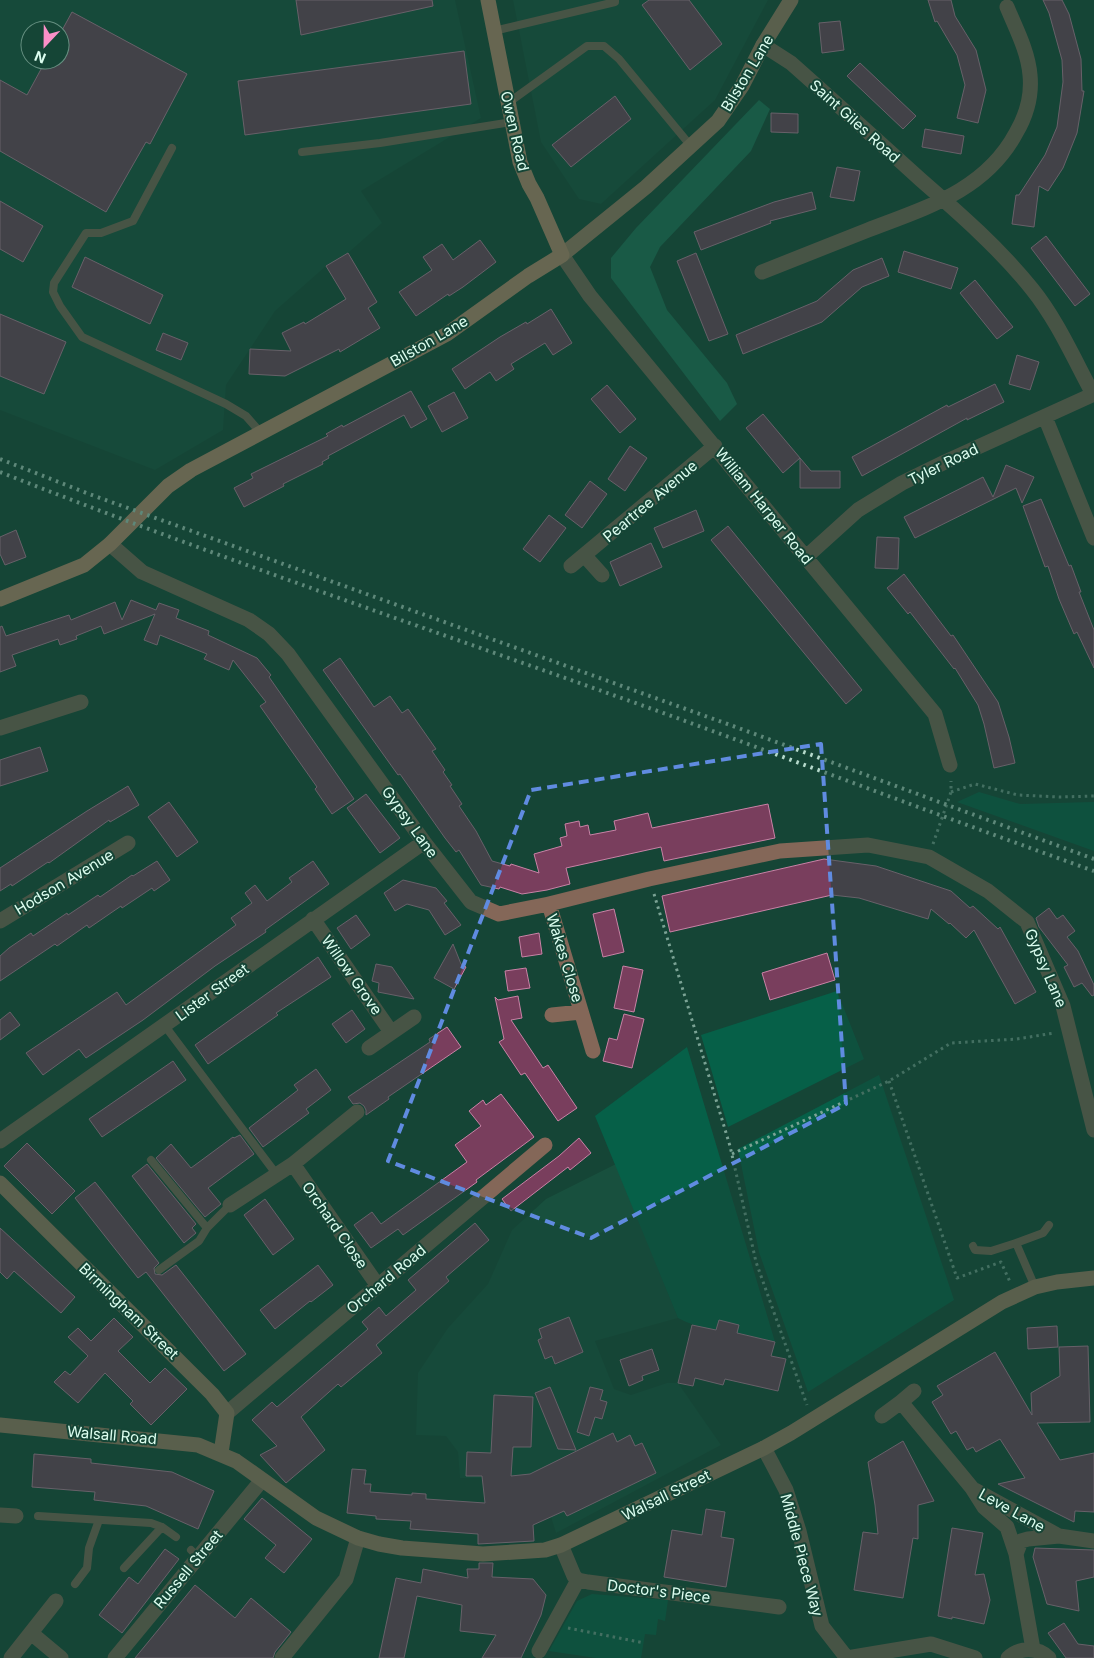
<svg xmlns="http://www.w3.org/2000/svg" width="1094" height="1658" font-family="Inter,sans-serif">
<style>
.built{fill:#18503e;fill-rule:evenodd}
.green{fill:#066048}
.forest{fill:#1d7359}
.building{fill:#793e5d;stroke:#c982a6}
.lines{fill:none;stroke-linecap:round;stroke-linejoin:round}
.path{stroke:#7ba395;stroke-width:3;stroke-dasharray:2.5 4;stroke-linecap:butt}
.lane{stroke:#846758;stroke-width:8}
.street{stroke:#846758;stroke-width:15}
.secondary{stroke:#ac7e66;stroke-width:15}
.primary{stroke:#ca8f71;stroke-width:15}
.rail{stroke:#b5d9cb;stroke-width:4;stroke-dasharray:2.5 5;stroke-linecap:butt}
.marked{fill:none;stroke:#608be0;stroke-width:4;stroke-dasharray:10 6;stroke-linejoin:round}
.labels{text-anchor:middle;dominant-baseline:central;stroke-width:4;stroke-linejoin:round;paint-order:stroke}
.street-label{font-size:15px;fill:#dcfdef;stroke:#154536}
</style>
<rect width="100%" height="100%" fill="#154536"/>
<path class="built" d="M0,0H455L481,118L361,191L382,223L348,253L326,266L275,311L226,385L223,430L155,470L0,410ZM30,30H60V60H30Z
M513,0H768L715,100L601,204L579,199L541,142Z
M616,1164L678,1318L595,1341L614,1389L631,1395L667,1383H678L721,1445L556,1533L551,1517L530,1474L489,1478H460L458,1452L446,1436L416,1435L418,1373L448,1328L488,1284L512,1230L546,1199Z"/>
<path class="green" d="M979,792L1020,804L1094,802V851L957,802Z
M837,991L864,1059L728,1127L701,1035Z
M687,1047L775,1342C762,1339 749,1335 736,1333C715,1330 697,1328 678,1318L595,1116Z
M879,1075L954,1300L808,1392L759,1252L738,1149Z
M592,1594L668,1600L665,1621L658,1619L656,1635L645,1634L641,1658H596L549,1651L577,1601Z"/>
<path class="forest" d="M759,100L770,109L751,151L660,247L650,267L667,310L727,383L737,404L720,421L611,278V258L636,228Z"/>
<path class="building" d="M296,0H432L433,6L301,35Z
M649,0H689L722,44L690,70L642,5Z
M928,0H951L955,16L976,50L986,90L978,123L957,118L965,85L957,55L937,21L935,22Z
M1043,0H1062L1069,14L1081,59L1082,91H1084L1077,133L1063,168L1048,191L1039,186L1034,227L1012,224L1016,195H1019L1045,155L1057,127L1063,82L1062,60L1049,13Z
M72,12L187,74L150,144L146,142L106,212L0,151V80L27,95L46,60H60V34Z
M840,21L844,50L822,53L819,23Z
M464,51L471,104L245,135L238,81Z
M860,63L916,116L903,129L847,76Z
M615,96L631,119L571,167L552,145Z
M771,113L798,114V133L771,132Z
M925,129L964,136L961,154L922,147Z
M837,167L860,171L854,201L830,197Z
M812,192L816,209L770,221L771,223L701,250L694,232L774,202Z
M0,201L43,226L23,262L0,249Z
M1046,236L1090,294L1075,306L1031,248Z
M480,240L496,262L463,287L449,296L448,294L416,316L399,292L432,270L423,257L442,244L453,260Z
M904,251L958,268L951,289L898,272Z
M348,253L377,302L368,308L380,328L340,352L339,349L285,376L249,374L250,349L291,351L282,333L304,322L305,324L346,299L326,266Z
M696,253L728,334L709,341L677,261Z
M85,257L163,295L150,324L72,287Z
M882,258L889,276L862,287L822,322L743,354L736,335L817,301L853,270Z
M975,280L1013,327L997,339L960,293Z
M551,309L572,343L553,355L545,343L511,364L514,369L496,381L490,372L465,389L452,369L500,337L526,322L527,324Z
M0,314L66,342L44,394L0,376Z
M163,333L188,343L181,360L156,350Z
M1017,355L1039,362L1030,390L1009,384Z
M995,384L1004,402L967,420V418L862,476L852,457L947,405L948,407Z
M607,385L636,419L620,433L591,399Z
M411,391L427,419L411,428L404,415L328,456L329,458L322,462L323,464L283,484L284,486L244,507L234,488L253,478L251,474L328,436L326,434L342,425L343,427Z
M454,392L468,418L442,432L428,406Z
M763,414L811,471H840V488H800V458L783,473L746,428Z
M630,446L647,458L625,491L608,479Z
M1006,465L1034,477L1022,503L1016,488L915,538L904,517L983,477L993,497Z
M590,481L607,494L582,528L565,515Z
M1041,499L1069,566L1071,565L1081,592H1079L1094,630V668L1077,632L1074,634L1059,599L1048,566L1045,567L1023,506Z
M696,510L704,531L663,548L654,528Z
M549,515L566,528L540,562L523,549Z
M728,526L862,690L846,704L711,540Z
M16,530L26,557L5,565L0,554V537Z
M877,537L899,538L898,569L875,568Z
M651,543L662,567L620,586L610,562Z
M904,574L951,636L953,635L998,702L1009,737L1015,763L994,768L984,724L978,705L955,668L954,669L910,612L908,614L887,588Z
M131,600L156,610L159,603L179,610L176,618L209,631L208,635L257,658L271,675L269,677L354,799L332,814L315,789L317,787L260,706L266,702L233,660L229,670L204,659L207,654L160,635L157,645L144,640L155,614L104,634L101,626L76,636L77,639L60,645L58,639L12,655L16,666L0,672V627L2,626L6,636L69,615L71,620L115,602L122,620Z
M340,658L374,707L390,696L402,713L408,709L436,749L432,751L445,770L443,772L452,785L450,786L462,804L459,806L476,831L492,861L510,866L511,864L539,873L534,854L562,846L560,838L567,836L565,824L579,821L580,827L588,825L590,835L616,830L614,821L648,813L652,828L768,804L775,838L664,861L661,847L566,868L570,884L547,890L522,894L500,887L499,889L481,885L459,850L456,852L445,838L400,774L398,775L323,670Z
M40,747L48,771L0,786V760Z
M128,786L139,805L110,822L109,820L49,863L48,862L12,886L11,884L0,891V868L87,811Z
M366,794L400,838L380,853L347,808Z
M169,802L198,842L177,857L148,817Z
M824,859L876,866L951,891L970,908L973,906L998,929L1000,927L1036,992L1015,1004L974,930L966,938L950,923L949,924L931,909L928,919L859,898L832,895L670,932L662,896Z
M157,861L170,880L154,891L152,888L122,908L121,906L89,928L87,925L57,946L55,944L0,981V956L9,948L31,933L33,936L67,913L68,915L98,895L100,897L132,875L133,876Z
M313,861L329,884L265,930L266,932L215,966L143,1020L86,1058L79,1049L43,1075L26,1053L117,992L126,1005L236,925L231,918L252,903L245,893L255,885L267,901L292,882L289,878Z
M403,880L436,888L447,901L444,903L461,925L445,935L429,910L407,904L395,911L384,893Z
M1049,908L1057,919L1063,915L1075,931L1067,937L1078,951L1094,985V995L1092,996L1082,983L1074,987L1064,967L1068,965L1039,927L1036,918Z
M614,909L624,952L603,957L593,914Z
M356,915L370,935L351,949L337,928Z
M539,933L542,954L522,957L519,937Z
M453,944L461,964L466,967L454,989L434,978Z
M827,953L835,980L770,1000L762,973Z
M318,957L331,977L276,1013L278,1015L208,1064L195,1045Z
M376,964L392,967L414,999L378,992L379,983L372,981Z
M623,966L643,970L634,1012L614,1008Z
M526,968L530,988L508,991L505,971Z
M518,996L522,1018L511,1020L543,1068L548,1065L577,1108L558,1121L525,1073L521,1075L499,1042L504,1039L495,997L498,1000Z
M352,1010L365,1029L346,1043L332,1024Z
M10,1012L20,1025L0,1040V1020Z
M624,1014L644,1019L632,1068L603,1061L609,1038L617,1040Z
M447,1027L461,1047L388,1097L389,1099L366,1115V1110L364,1106L360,1103L353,1104L348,1097L430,1042L429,1039Z
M173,1061L186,1080L102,1137L89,1119Z
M316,1069L331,1090L306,1109L309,1113L263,1147L249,1128L298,1090L294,1085Z
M501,1094L534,1137L476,1180L477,1182L403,1235L398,1229L371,1248L354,1225L372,1212L381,1224L467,1162L455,1145L481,1126L469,1111L483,1100L486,1105Z
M240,1135L254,1154L208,1188L221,1204L205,1217L156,1158L171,1144L191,1168L233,1137L234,1138Z
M579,1138L591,1153L570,1170L568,1167L546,1184L511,1211L502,1199L559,1156Z
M27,1143L75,1191L52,1214L4,1166Z
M147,1164L196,1224L192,1228L196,1233L184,1243L132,1176Z
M95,1182L159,1263L154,1268L155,1274L162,1275L176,1265L246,1354L224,1371L146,1272L138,1278L75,1198Z
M265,1199L294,1239L273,1255L244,1215Z
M475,1223L489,1240L446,1277L449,1281L376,1345L382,1353L341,1387L338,1384L301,1417L325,1450L286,1483L260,1455L277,1446L252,1420L272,1402L277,1407L368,1329L362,1322L379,1307L386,1316L416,1290L408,1280Z
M0,1228L75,1297L61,1313L14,1271L7,1279L0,1272Z
M318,1265L333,1285L311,1302L310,1301L275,1329L260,1310Z
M569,1317L583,1352L555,1364L552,1356L545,1359L538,1340L542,1338L539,1329Z
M114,1318L133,1337L118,1351L150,1383L165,1368L187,1389L151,1425L130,1404L133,1401L105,1373L78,1403L54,1382L65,1371L70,1375L88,1356L68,1337L78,1328L91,1341Z
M719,1320L739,1325L737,1333L775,1342L771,1356L786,1359L778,1391L725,1379L723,1385L695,1378L693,1386L678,1383L692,1325L716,1330Z
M1057,1326L1058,1347L1028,1349L1027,1328Z
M1088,1346L1090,1422L1037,1423L1060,1460L1094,1453V1512L1075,1511L1074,1522L998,1484L1025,1478L1000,1439L976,1452L973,1447L967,1450L956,1431L951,1434L932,1402L943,1395L937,1386L995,1352L1032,1415L1031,1393L1060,1376L1059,1347Z
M652,1349L659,1370L642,1376L643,1380L629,1386L620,1360Z
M550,1387L553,1394L576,1450L558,1449L535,1393Z
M590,1387L603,1390L600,1400L607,1402L602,1419L595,1417L589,1436L577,1432Z
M494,1395L533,1397L531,1447H513L511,1476L530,1474L613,1433L617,1442L630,1435L635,1446L642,1443L656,1473L567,1516L564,1511L533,1525L534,1541L478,1544V1534L410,1529L411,1521L376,1519V1516L347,1513L352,1469L366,1470L364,1484H371L370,1492L412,1495V1493L426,1494V1499L485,1503L482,1476H466L467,1452L491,1453Z
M903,1441L934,1501L918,1505V1539L913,1538L903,1598L854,1590L863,1532L878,1534L875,1505L868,1462Z
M34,1454L91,1459V1463L172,1472L214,1491L198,1529L146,1506L94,1500L95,1492L32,1487Z
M262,1498L312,1539L284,1573L265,1558L276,1545L244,1519Z
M706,1509L725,1512L721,1537L734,1539L726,1587L664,1577L672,1530L702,1535Z
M952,1528L983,1533L975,1575L984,1574L990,1600L984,1624L952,1617V1619L938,1616Z
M1035,1548L1094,1550V1577L1076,1581L1079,1611L1047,1604L1033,1557Z
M165,1549L179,1559L122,1633L99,1615L129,1577L138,1584Z
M479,1563H493L492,1577L533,1579L546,1595L541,1615L521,1658H482L496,1635L460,1631L462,1605L417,1596L404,1658H379L396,1578L421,1583L423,1569L468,1578L467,1569H479Z
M195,1585L235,1618L251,1598L291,1632L275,1652L273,1658H135Z
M1064,1623L1078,1644L1094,1646V1658H1066L1048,1633Z"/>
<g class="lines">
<path class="path" d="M951,792L975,784L1018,795L1060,797L1094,796
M933,844L951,792V781
M654,894L730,1146L756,1262L807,1405
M889,1081L957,1278L1001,1262L1010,1282
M732,1154L889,1081L951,1043L1017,1039L1054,1033
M568,1628L644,1643"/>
<path class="lane" d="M494,31L615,2V0
M508,103L587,46H604L619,59L690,145
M172,148L133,221L101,233H86L54,283L53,292L60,306L82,337L226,404L246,416L261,433
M302,152L380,143L512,122
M165,1026L277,1175
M151,1160L207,1228
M1016,1243L1035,1287
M973,1246L975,1250L991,1251L1016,1243L1043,1233L1049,1225
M159,1270L199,1241L207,1228L230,1205
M38,1516L151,1523L162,1527L176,1537
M191,1550L198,1557
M124,1568L162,1527
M75,1584L87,1568L89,1548L99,1520"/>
<path class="street" d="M763,45L791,63C835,102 878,141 921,180C960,214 1000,249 1032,289C1057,320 1074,359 1093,394
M562,255L590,296L935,714L950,765
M762,272C797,258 833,244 868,230C925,208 985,191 1016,133C1026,116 1032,95 1030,75C1028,51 1016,29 1007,7
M1045,417L1094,538
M110,544L142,572L249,620L269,634L288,654L424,842L471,902L499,914L549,904L649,879L780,851L868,845L929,857L988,891L1027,922L1063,1006L1094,1130
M584,555L602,575
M806,557L858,510L902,483L945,462L1094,394
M571,566L715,446
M0,728L81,702
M549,904L593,1051
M313,919L391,1032
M0,921L128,843
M552,1015L581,1012
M369,1048L414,1017
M0,1141L424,842
M293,1164L378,1286
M230,1205L293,1164L357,1112
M901,1402L914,1391
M227,1413L545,1145
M882,1416L901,1402L972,1488L984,1507L1007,1527L1016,1554
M764,1448L786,1490L799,1531L822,1626L847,1658
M975,1490L1059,1536L1094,1541
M0,1515L16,1516
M561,1545L574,1576L578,1580L588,1582L779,1607
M31,1633L61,1658
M1033,1649L1016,1554L1021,1541L1028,1539L1059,1536
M539,1651L578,1580
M11,1658L56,1601
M115,1658L262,1480
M282,1658L346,1579L358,1538
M847,1658L931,1644L975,1658
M1008,1658C1019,1647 1038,1647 1049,1658"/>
<path class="secondary" d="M562,255L646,187L718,121L742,86L763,45L791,0
M0,1183L212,1394L227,1413L221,1453
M0,1425L198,1445L236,1461L316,1518L358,1538L379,1544L402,1548L483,1554L545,1550L561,1545L764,1448L791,1433L1002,1302L1035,1287L1057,1282L1094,1278"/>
<path class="primary" d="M0,599L84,565L110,544L168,486L191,470L447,334L528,276L562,255L537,198L529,184L520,162L488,0"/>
<path class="rail" d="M0,459L89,494L733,726L1094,859
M0,472C220,559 444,634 666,714C809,766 951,820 1094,871"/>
</g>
<path d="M0 0H1094V1658H0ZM821,744L846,1104L591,1238L388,1161L531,790Z" fill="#154536" fill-opacity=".55" fill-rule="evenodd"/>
<path class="marked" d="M821,744L846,1104L591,1238L388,1161L531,790Z"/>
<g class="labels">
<g class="street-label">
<text transform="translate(747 73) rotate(-59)">Bilston Lane</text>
<text transform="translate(855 121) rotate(42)">Saint Giles Road</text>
<text transform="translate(515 131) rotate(77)">Owen Road</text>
<text transform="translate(429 341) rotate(-30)">Bilston Lane</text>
<text transform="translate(943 464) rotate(-26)">Tyler Road</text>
<text transform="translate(650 501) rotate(-40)">Peartree Avenue</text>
<text transform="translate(764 506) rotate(51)">William Harper Road</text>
<text transform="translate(410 822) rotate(54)">Gypsy Lane</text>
<text transform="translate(64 882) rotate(-31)">Hodson Avenue</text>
<text transform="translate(565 958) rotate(73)">Wakes Close</text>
<text transform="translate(1046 968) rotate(67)">Gypsy Lane</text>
<text transform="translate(352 975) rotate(55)">Willow Grove</text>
<text transform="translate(212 992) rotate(-36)">Lister Street</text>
<text transform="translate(335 1225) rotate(55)">Orchard Close</text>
<text transform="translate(386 1279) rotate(-40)">Orchard Road</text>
<text transform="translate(129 1311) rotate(44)">Birmingham Street</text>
<text transform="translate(112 1435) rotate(5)">Walsall Road</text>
<text transform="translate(666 1495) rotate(-26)">Walsall Street</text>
<text transform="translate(1012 1510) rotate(29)">Leve Lane</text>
<text transform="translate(802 1555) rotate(75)">Middle Piece Way</text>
<text transform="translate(188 1569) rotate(-50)">Russell Street</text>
<text transform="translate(659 1591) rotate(7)">Doctor's Piece</text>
</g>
</g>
<g transform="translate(45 45) rotate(202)"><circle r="24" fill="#154536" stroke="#658f80"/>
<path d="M0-4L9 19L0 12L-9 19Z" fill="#fa8fc7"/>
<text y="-8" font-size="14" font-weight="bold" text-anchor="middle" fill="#dcfdef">N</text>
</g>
</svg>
